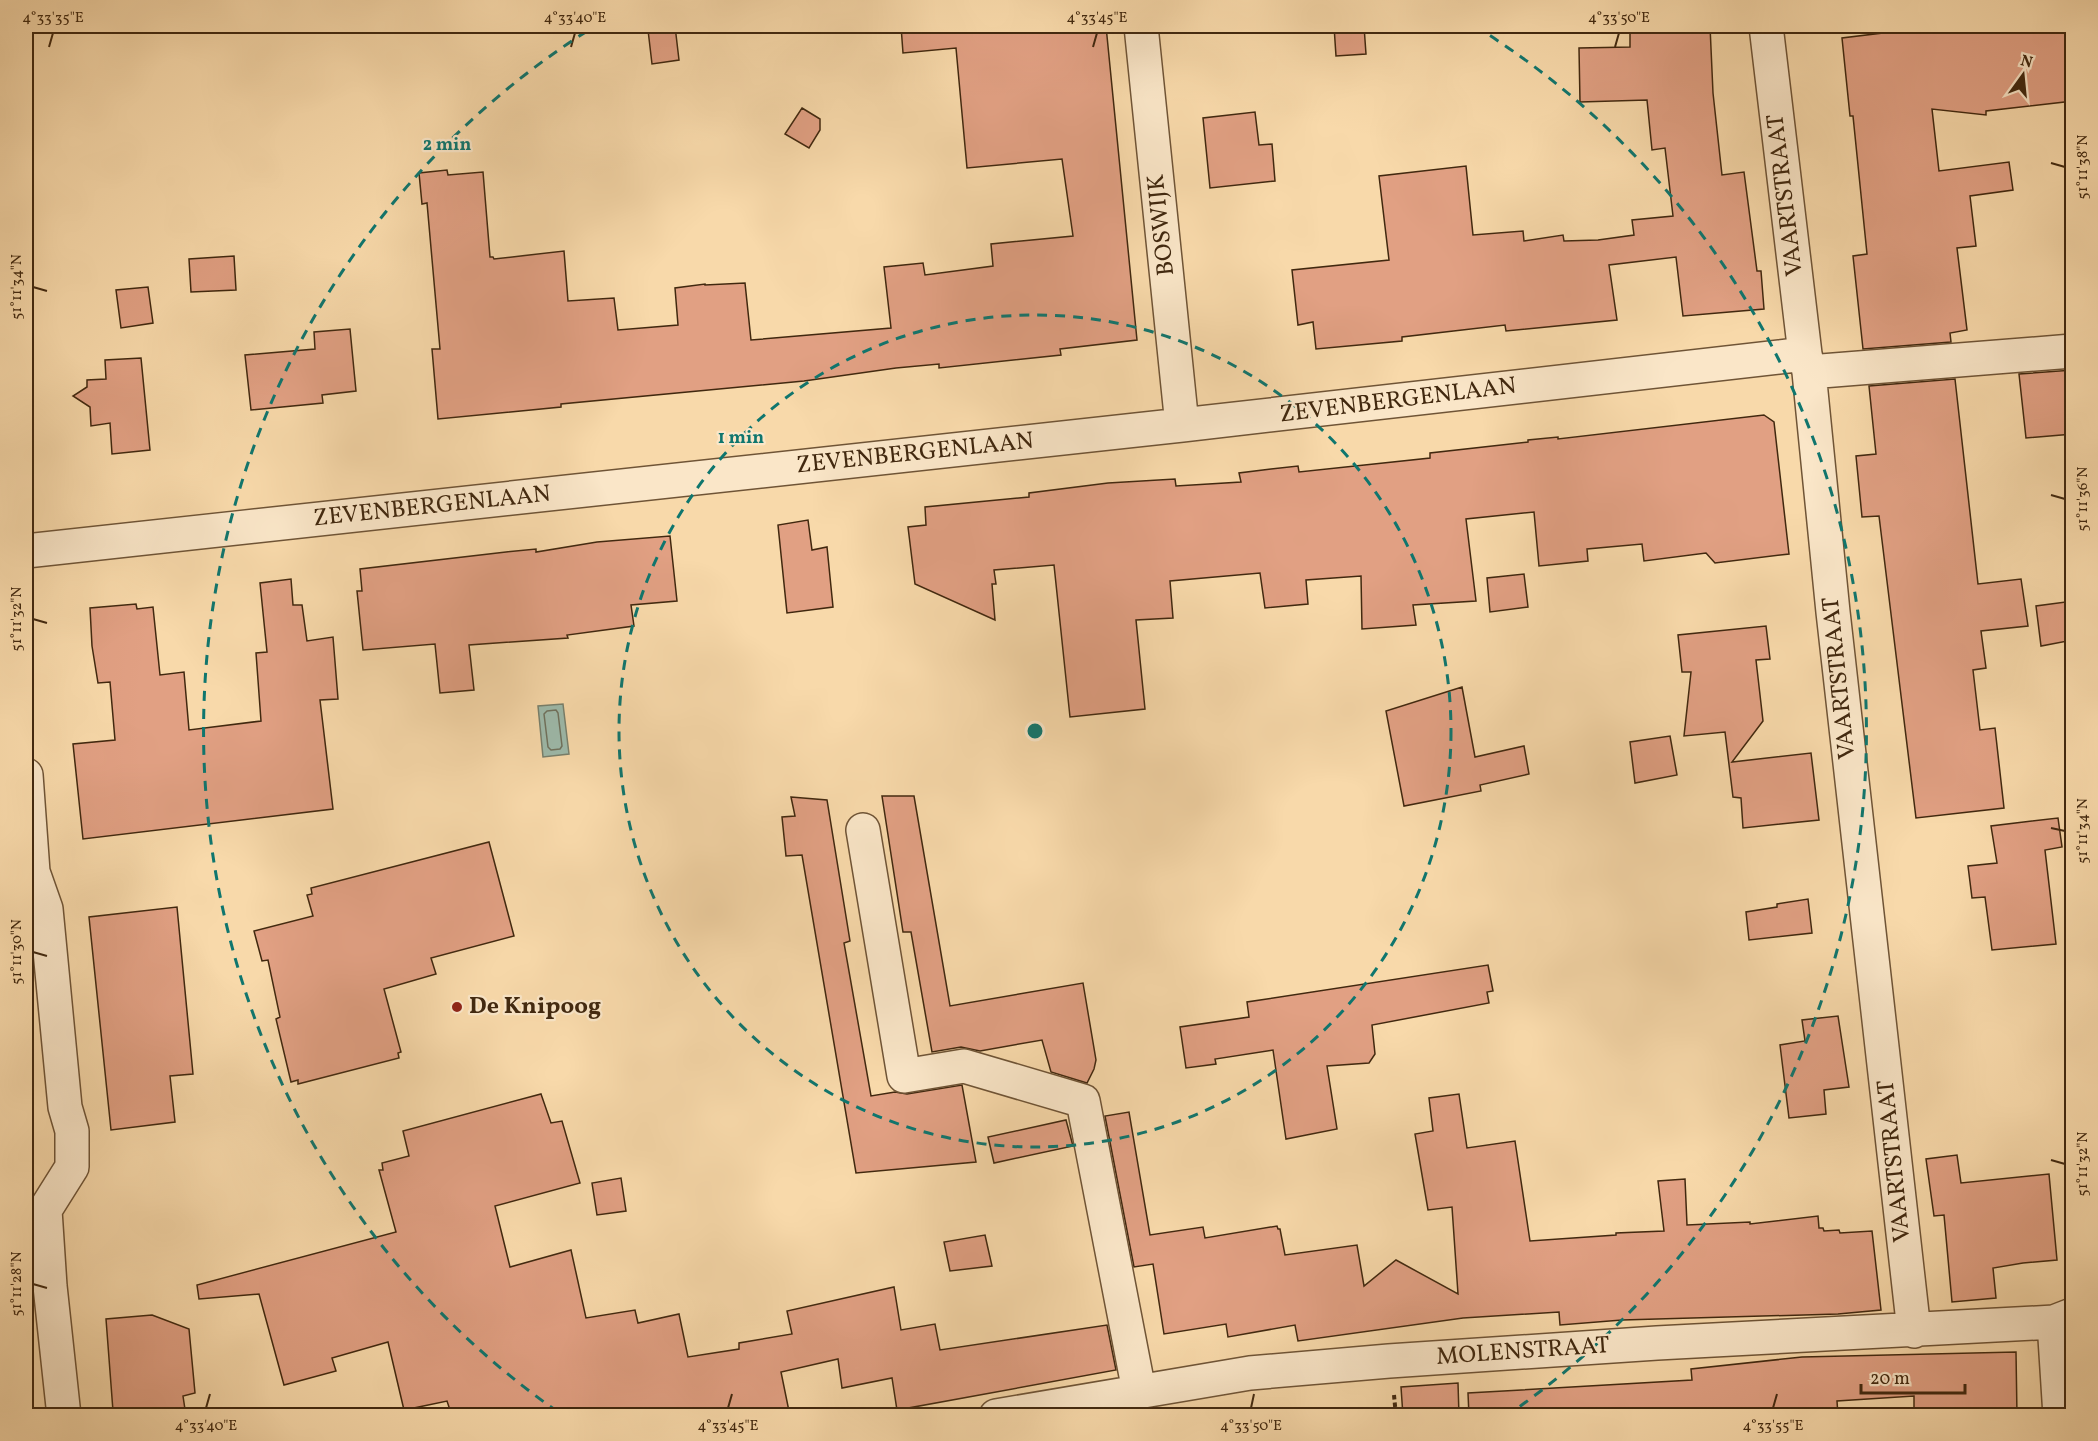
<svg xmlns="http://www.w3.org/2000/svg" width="2098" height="1441" font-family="Vollkorn,serif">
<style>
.water{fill:#9dbaab;stroke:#78806d;stroke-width:1.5}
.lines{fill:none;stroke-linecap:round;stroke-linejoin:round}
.shore{stroke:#6f715d;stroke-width:1.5}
.building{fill:#e1a083;stroke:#41280f;stroke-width:1.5}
.minor-casing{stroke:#6f5436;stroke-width:36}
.path{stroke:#41280f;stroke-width:4;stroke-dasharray:4.5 3;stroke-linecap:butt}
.minor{stroke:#fae6c8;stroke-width:33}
.ticks{fill:none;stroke:#41280f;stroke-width:2}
.ring{fill:none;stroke:#0f766e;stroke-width:3;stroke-dasharray:10 8}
.poi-dot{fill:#8f2418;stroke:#fae6c8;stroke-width:2}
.labels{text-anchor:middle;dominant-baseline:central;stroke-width:4.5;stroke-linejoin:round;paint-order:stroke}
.street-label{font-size:24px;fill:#41280f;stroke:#fae6c8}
.poi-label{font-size:24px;font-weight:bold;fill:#41280f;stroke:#fae6c8;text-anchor:start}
.centre{fill:#0f766e;stroke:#fae6c8;stroke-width:3}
.ring-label{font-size:18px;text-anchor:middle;font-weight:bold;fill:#0f766e;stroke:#fae6c8;stroke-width:4.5;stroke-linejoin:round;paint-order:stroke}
.neatline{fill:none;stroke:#41280f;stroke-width:2}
.ticks-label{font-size:15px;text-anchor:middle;fill:#41280f}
</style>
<rect width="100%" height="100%" fill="#f8d9aa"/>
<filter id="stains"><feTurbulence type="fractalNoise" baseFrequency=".00333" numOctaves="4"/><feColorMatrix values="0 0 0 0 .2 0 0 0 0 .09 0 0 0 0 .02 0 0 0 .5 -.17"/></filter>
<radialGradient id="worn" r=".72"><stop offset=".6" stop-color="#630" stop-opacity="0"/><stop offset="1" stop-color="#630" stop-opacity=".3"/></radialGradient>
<path class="water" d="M563,704L569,754L543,757L538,706Z"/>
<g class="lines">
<path class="shore" d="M556,710L558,713L562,746L560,749L551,750L548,747L544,714L547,711Z"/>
</g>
<path class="building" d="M675,26L679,60L652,64L648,30Z
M901,26H1106L1137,340L1060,349L1061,355L939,368V364L896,368L804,381L561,404V407L438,419L432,349H440L427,203L422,204L419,173L447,170L448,175L483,172L490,257H493L494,259L564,251L568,301L614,298L618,330L678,325L675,288L705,284V285L745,283L751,340L891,328L884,267L923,263L925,275L993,266L991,244L1073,236L1062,159L967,168L956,48L903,53Z
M1334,26H1364L1366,54L1336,56Z
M1630,26H1710L1713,93L1722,175L1744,172L1757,271H1761L1764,309L1683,316L1676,257L1609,265L1617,320L1506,331L1505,325L1402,337V341L1316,349L1313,322L1298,325L1292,270L1389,260L1379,176L1466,166L1473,235L1523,231L1524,241L1563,235L1564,241L1598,240L1634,235L1632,220L1673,216L1665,148L1652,150L1647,100L1580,102L1579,48L1630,47Z
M1932,26H2073V101L1986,111V115L1932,109L1939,171L2009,162L2013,190L1970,196L1976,246L1957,248L1967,330L1950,333L1951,342L1863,349L1853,256L1867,254L1853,116H1850L1842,38L1932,27Z
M802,108L820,119V130L809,148L785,134Z
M1255,112L1259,145L1272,144L1275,181L1210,188L1203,118Z
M234,256L236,290L191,292L189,259Z
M148,287L153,323L121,328L116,290Z
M350,329L356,391L322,395L323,403L251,410L245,355L315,349L314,332Z
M141,358L150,450L112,454L110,423L91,426L90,407L73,396L87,387V380L106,379L105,360Z
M2073,370V434L2026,438L2019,374Z
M1955,379L1978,584L2021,579L2028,626L1981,631L1986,668L1973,670L1980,730L1995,728L2004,808L1916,818L1879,516L1862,517L1856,456L1876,454L1869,386Z
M1764,415L1774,422L1789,554L1715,563L1706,553L1644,561L1642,544L1587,549L1588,561L1539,566L1534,512L1466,519L1476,601L1413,605L1416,625L1362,629L1361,576L1306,580L1308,604L1265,608L1260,573L1170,581L1173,618L1136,620L1145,709L1070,717L1054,565L994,570L996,584H992L995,620L915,584L908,527L926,525L925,507L1029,497V493L1108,483L1175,479L1176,486L1241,482L1239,473L1271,469L1298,466L1299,472L1430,458V453L1528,442V440L1558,437V439Z
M808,520L812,550L827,547L833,607L787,613L778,525Z
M670,536L677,601L631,605L634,626L567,635L568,638L469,645L474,690L440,693L435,644L363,650L357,591H362L360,569L506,552L536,549V552L597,542Z
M1524,574L1528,607L1490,612L1487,578Z
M291,579L293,605H302L307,641L333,637L338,699L320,700L333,809L83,839L73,744L115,740L110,682L98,683L92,646L90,608L136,604L137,609L153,607L160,675L184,672L189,730L261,721L256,653L267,652L260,583Z
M2073,601V640L2041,646L2036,606Z
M1766,626L1770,659L1756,660L1763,721L1732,762L1811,753L1819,820L1743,828L1741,798L1733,797L1725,732L1684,736L1691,672H1682L1678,635Z
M1462,687L1475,757L1524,746L1529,774L1480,785L1481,791L1404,806L1386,711Z
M1670,736L1677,775L1635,783L1630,742Z
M882,796H914L950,1006L1083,983L1096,1060L1094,1069L1087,1083L1051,1072L1042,1040L980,1051L961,1047L932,1052L911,932H903Z
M791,797L827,800L850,941L844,943L871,1096L895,1092L907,1094L962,1085L976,1162L856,1173L802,855L786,856L782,817L795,816Z
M2058,818L2062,847L2045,850L2056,944L1992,950L1985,897L1972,898L1968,866L1997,863L1991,826Z
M489,842L514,936L431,958L436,974L384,989L401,1052L398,1053L399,1058L298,1084V1080L291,1082L276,1019L280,1017L268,960L262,961L254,931L313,916L307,895L312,894L311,888Z
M1808,899L1812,933L1749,940L1746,912L1777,907V904Z
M177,907L193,1074L170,1076L175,1122L111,1130L89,917Z
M1488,965L1493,991L1487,992L1489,1003L1372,1025L1375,1054L1369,1063L1327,1066L1337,1129L1286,1139L1273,1050L1215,1059L1216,1064L1186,1068L1180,1027L1249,1017L1247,1002Z
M1838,1016L1849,1087L1824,1090L1826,1114L1789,1118L1780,1045L1805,1041L1802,1020Z
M541,1094L551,1123L562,1121L580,1183L495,1206L510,1267L571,1250L586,1318L635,1310L638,1323L679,1314L688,1357L739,1349V1343L792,1334L787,1311L894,1287L901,1330L935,1324L940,1350L1107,1325L1116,1370L897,1410L892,1378L842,1388L838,1359L781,1372L790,1416H452L447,1401L404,1410L388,1342L332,1358L336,1371L284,1385L259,1294L199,1299L197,1285L396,1232L379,1170H383L382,1163L409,1156L403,1131Z
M1459,1094L1467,1148L1515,1141L1530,1241L1616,1235V1233L1664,1231L1658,1181L1685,1179L1687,1225L1750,1222V1224L1818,1216L1819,1228H1823L1824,1231L1839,1230L1840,1233L1872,1231L1881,1310L1838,1314L1622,1320L1560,1325L1559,1312L1463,1318L1298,1341L1295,1325L1228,1337L1226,1324L1164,1334L1153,1264L1134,1267L1105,1116L1129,1112L1150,1235L1203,1227L1205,1238L1277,1226L1278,1229H1280L1285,1255L1357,1245L1364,1286L1396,1260L1458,1294L1452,1207L1428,1210L1415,1134L1433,1131L1429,1098Z
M1066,1120L1073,1146L994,1163L988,1137Z
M1957,1155L1961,1183L2049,1174L2057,1260L2023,1263L1993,1268L1996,1298L1952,1302L1944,1215L1934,1216L1926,1159Z
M621,1178L626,1211L597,1215L592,1183Z
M985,1235L992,1266L950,1271L944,1242Z
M152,1315L189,1329L195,1393L183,1396L186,1416H116L115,1410L113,1411L106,1319Z
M2016,1352L2017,1416L1914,1414V1396L1837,1401L1838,1416H1469L1468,1393L1692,1380L1691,1369L1802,1357Z
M1458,1383L1459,1416H1403L1401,1387Z"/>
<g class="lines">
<g class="minor-casing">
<path id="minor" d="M1141,26L1182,425
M1766,26L1805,354L1809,372L1833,612L1914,1331
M1809,372L2072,351
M26,551L1182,425L1805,354
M26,775L33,872L46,909L65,1107L72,1131V1167L45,1210L50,1286L64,1416
M863,830L904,1076L964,1066L1083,1101L1139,1391
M2054,1322L2060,1416
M996,1416L1250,1373L1389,1361L1657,1343L2054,1322L2072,1315"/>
</g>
<path class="path" d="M1394,1395L1396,1416"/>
<use href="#minor" class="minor"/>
</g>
<path class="ticks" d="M49,47L53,33M571,47L575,33M1093,47L1097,33M1615,47L1619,33M2051,163L2065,167M33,287L47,291M2051,495L2065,499M33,619L47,623M2051,828L2065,831M33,952L47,956M2051,1160L2065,1164M33,1284L47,1288M206,1408L210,1394M728,1408L732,1394M1251,1408L1254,1394M1773,1408L1777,1394"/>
<g class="ring">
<circle cx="1035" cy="731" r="416"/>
<path d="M558 1412A831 831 0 0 1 595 26M1475 26A831 831 0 0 1 1512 1412"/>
</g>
<circle class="poi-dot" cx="457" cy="1007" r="6"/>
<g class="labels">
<g class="street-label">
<text transform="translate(1786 195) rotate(-97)">VAARTSTRAAT</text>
<text transform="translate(1162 225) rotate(-96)">BOSWIJK</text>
<text transform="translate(1398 401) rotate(-7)">ZEVENBERGENLAAN</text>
<text transform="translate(915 454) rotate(-6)">ZEVENBERGENLAAN</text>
<text transform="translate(432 507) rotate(-6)">ZEVENBERGENLAAN</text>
<text transform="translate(1840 678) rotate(-96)">VAARTSTRAAT</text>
<text transform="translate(1895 1161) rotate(-96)">VAARTSTRAAT</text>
<text transform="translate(1523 1352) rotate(-4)">MOLENSTRAAT</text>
</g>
<g class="poi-label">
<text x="469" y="1007">De Knipoog</text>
</g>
</g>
<circle cx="1035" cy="731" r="9" class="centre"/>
<g class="ring-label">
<text x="447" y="150">2 min</text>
<text x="741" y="443">1 min</text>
</g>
<rect width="2098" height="1441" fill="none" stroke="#f8d9aa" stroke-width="66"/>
<g transform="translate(2023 75) rotate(15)" stroke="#fae6c8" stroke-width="4.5" paint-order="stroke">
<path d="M0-4.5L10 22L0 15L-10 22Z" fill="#41280f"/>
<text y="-9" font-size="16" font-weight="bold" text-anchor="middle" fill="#41280f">N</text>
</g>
<path d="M1861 1384v9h104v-9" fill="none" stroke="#41280f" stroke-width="3"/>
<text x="1870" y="1384" font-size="18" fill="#41280f" stroke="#fae6c8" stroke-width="4.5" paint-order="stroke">20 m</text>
<rect x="33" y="33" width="2032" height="1375" class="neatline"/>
<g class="ticks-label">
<text x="53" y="22">4°33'35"E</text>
<text x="575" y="22">4°33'40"E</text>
<text x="1097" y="22">4°33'45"E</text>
<text x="1619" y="22">4°33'50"E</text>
<text transform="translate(2082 167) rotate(-90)" y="5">51°11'38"N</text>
<text transform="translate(16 287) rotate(-90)" y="5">51°11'34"N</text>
<text transform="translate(2082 499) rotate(-90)" y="5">51°11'36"N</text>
<text transform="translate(16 619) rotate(-90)" y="5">51°11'32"N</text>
<text transform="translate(2082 831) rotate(-90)" y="5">51°11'34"N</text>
<text transform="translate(16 952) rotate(-90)" y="5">51°11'30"N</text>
<text transform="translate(2082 1164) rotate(-90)" y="5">51°11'32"N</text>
<text transform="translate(16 1284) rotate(-90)" y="5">51°11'28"N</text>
<text x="206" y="1430">4°33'40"E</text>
<text x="728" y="1430">4°33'45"E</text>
<text x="1251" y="1430">4°33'50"E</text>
<text x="1773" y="1430">4°33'55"E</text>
</g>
<rect width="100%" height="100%" filter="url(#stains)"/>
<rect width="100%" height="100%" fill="url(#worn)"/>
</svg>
